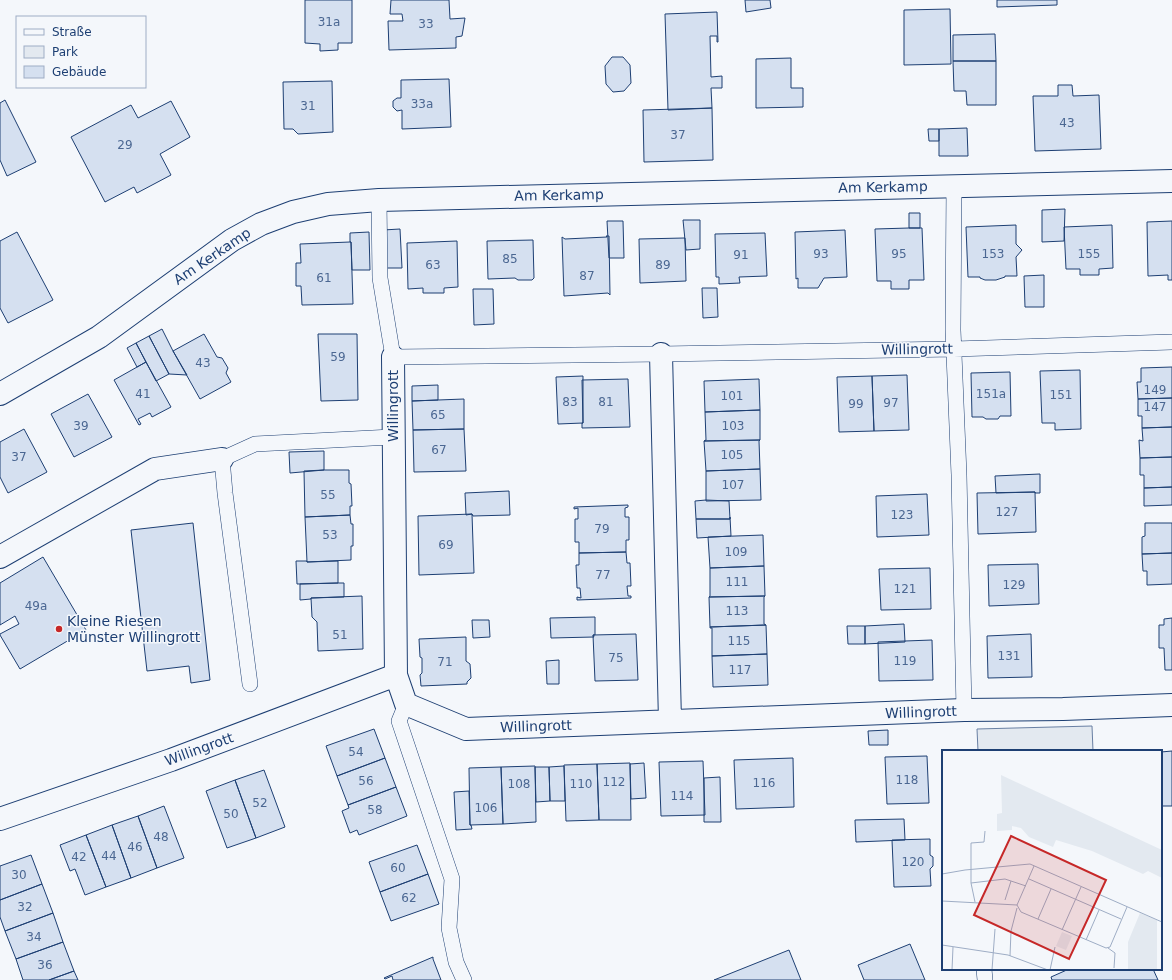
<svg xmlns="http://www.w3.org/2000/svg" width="1172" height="980" font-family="'DejaVu Sans',sans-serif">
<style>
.green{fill:#e3e9f0;stroke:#687fa3}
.building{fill:#d5e0f0;stroke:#1d3f73}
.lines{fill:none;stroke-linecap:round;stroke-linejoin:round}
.service-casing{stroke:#1d3f73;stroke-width:16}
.minor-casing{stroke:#1d3f73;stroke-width:24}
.service{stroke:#f4f7fb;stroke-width:15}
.minor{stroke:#f4f7fb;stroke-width:22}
.poi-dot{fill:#c62828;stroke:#f4f7fb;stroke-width:1.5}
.labels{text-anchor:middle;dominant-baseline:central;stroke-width:3;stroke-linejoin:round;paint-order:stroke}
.number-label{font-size:12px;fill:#4b6792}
.street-label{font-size:14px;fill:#1d3f73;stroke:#f4f7fb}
.poi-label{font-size:14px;fill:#1d3f73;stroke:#f4f7fb;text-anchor:start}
.inset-road{fill:none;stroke:#9eadc5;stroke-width:1}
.view{fill:#c62828;fill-opacity:0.15;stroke:#c62828;stroke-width:2}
.inset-edge{fill:none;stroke:#1d3f73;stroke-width:2}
</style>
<rect width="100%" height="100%" fill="#f4f7fb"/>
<path class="green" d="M1092,726L1093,751H978L977,729Z"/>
<path class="building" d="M305,0H352V43H338V50L320,51V44L305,43Z
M391,0H449L450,19L465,18L462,36L456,37V48L389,50L388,21H403L402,14H390Z
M745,0H770L771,8L746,12Z
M997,0H1057V5L997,7Z
M950,9L951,64L904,65V10Z
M717,12L718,42H717V36H710L711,77L722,76V88H711L712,108L668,110L665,14Z
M995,34L996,61H953V35Z
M612,57H623L630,65L631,83L624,91L613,92L606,84L605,66Z
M791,58V88H803V107L756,108V59Z
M953,61H996V105H967L966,91H954Z
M449,79L451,127L402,129V110L397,111L393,107V101L397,98H401V80Z
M332,81L333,132L298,134L293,129H284L283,82Z
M1058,85H1072L1073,96L1099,95L1101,149L1035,151L1033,96H1058Z
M5,100L36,162L7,176L0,160V103Z
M171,101L190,137L160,154L171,175L137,193L134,187L105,202L71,137L131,105L138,118Z
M712,108L713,160L644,162L643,110Z
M967,128L968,156H939V129Z
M928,129H939V141H929Z
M1065,209L1064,241L1042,242V210Z
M909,213H920V228H909Z
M683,220H700V249L686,250Z
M607,221H623L624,258H609Z
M1172,221V280H1168V275L1148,276L1147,222Z
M1016,225V244L1022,250L1016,257L1017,276H1005V277L996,280H985L980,278V277H968L966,227Z
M1112,225L1113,268L1099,269V275H1080V269H1066L1064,227Z
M909,228H922L924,280H909V289H891V281H877L875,229Z
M400,229L402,268H385L383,230Z
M845,230L847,277L824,278L818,288H798V278L796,279L795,232Z
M17,232L53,300L8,323L0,308V241Z
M369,232L370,270H352L351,242H350V233Z
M765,233L767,276L739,277L740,283L719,284V277H716L715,234Z
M606,236H609L610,295L608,293L564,296L562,237L565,239L607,237Z
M684,238H685L686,281L640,283L639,239Z
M533,240L534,278L532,280H518L515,278L488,279L487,241Z
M457,241L458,287L444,288V293H423V288L408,289L407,243Z
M350,242H351L353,304L302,305L301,286H296V263H301L300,244Z
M1044,275V307H1025L1024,276Z
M702,288H717L718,317L703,318Z
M473,289H493L494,324L474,325Z
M162,329L173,351L187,375L169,374L149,336Z
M204,334L217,357L222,358L228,368L226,373L231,382L200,399L173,351Z
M318,334H357L358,400L321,401Z
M149,336L169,374L156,381L136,343Z
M136,343L146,362L137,367L127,348Z
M146,362L171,407L152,417L150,413L138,419L141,424L139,425L114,380Z
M1172,367V398L1138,399L1137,382H1141V368Z
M1080,370L1081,429L1055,430V423H1042L1040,371Z
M1010,372L1011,416H1000L998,419H986L983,417H972L971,373Z
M907,375L909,430L874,431L872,376Z
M583,376V423L558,424L556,377Z
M872,376L874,431L839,432L837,377Z
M628,379L630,427L582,428V423H583L582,380Z
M759,379L760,410L705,412L704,381Z
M438,385V400L412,401V386Z
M88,394L112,437L74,457L51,414Z
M1172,398V427L1142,428V416H1138V399Z
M464,399V429L413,430L412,401Z
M760,410V440L704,441L706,440L705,412Z
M1172,427V457L1140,458L1139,440L1143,441L1142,428Z
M24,429L47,472L8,493L0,477V442Z
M464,429L466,471L414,472L413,430Z
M760,440L759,441L760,469L706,471L704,441Z
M324,451V470L290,473L289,452Z
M1172,457V487L1144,488V475H1140V458Z
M760,469L761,500L706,501V471Z
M324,470H349V483L351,484L352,506H350V515L305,517L304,471Z
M1040,474V493H1035V492L996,493L995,476Z
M1172,487V505L1144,506V488Z
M509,491L510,515L473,516L472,514L466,515L465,493Z
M1035,492L1036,532L978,534L977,493Z
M927,494L929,535L877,537L876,496Z
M706,500L729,501L730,519H696L695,501Z
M628,505V507L625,508V517H629V540H626V552L579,553V542H575V519H578V508L574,509V507Z
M472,514L474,573L419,575L418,516Z
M350,515L351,524H353V546H351V560L307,562L305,517Z
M730,517L731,536L697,538L696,519H730Z
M193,523L210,680L191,683L189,666L147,671L131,530Z
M1145,523H1172V553L1142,554V537L1145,536Z
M763,535L764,566L710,568L708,537Z
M626,552L627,563H630L631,586H627L628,596H631V598L577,600V597L581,598L580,588H577L576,565H579V553Z
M1172,553V584L1147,585V571H1143L1142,554Z
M43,557L86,630L20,669L0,635V634L19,624L15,616L0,625V583Z
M296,561H307V562L338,561V583L297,584Z
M1038,564L1039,604L989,606L988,565Z
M764,566L765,596L709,597L710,596V568Z
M930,568L931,609L881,610L879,569Z
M338,583H344V597L311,598V599L300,600V584Z
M362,596L363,649L318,651L317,622L312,617L311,598Z
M765,596L764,597V624L766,625L710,627L709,597Z
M595,617V635H593L594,637L551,638L550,618Z
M1172,618V670H1165L1164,648H1159V625H1164V619Z
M472,620H489L490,637L473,638Z
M904,624L905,642L865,644V626Z
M766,625L767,654L712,656V628H710V627Z
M847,626H865V644H848Z
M636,634L638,680L595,681L593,635Z
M1031,634L1032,677L988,678L987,636Z
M466,637V661L470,664L471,678L467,682V684L421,686L420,675L422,673V658L420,657L419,639Z
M932,640L933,680L879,681L878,642Z
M767,654L768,685L713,687L712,656Z
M559,660V684H547L546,661Z
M374,729L385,758L337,776L326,746Z
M888,730V745H869L868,731Z
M1172,751V806H1161V752Z
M927,756L929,803L887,804L885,757Z
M385,758L396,787L348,805L337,776Z
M793,758L794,807L736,809L734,760Z
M703,761L705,815L661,816L659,762Z
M630,763L631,820H599L597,764Z
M644,763L646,798L631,799L630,764Z
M597,764L599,820L566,821L564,765Z
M535,766L536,822L503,824L501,767Z
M564,766L565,801H550L549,767Z
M501,767L503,824L470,825L469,768Z
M535,767H549L550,801L536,802Z
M264,770L285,827L256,838L235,780Z
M720,777L721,822H704V778Z
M235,780L256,838L227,848L206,791Z
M396,787L407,816L359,835L357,830L350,833L342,811L349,808L348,805Z
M469,791L470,825H471L472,829L456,830L454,792Z
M164,806L184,858L157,868L138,816Z
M138,816L157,868L131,878L112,825Z
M904,819L905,840L856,842L855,820Z
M112,825L131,878L106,887L86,835Z
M86,835L106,887L85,895L75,869L70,871L60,845Z
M930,839V855L933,857V866L930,869L931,886L894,887L892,840Z
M417,845L428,874L380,892L369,862Z
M31,855L42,884L0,900V866Z
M428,874L439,904L391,921L380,892Z
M42,884L53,913L5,931L0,917V900Z
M53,913L63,942L16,959L5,931Z
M63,942L74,971L49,980H23L16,959Z
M910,944L925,980H864L858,965Z
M789,950L801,980H714Z
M433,957V959L441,980H393L392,976L385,979L384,978Z
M1069,969H1153L1158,980H1052L1051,977Z
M74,971L78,980H49Z"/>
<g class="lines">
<g class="service-casing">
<path id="service" d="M954,185L953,330L959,475L964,710
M379,200L380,278L393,357L661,354L954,349L1172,342
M250,684L225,493L222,459L255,444L392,437
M406,704L399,721L452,879L449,928L456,962L464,980
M984,969L985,980"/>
</g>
<g class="minor-casing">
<path id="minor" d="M661,354L670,721
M393,357L396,675
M0,394L99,337L232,240L261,224L293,212L328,204L379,200L1172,181
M0,557L155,469L222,459
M0,819L171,760L396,675L406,704L466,729L964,710L1063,709L1172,705"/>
</g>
<use href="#service" class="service"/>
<use href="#minor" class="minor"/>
</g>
<circle class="poi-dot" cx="59" cy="629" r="4"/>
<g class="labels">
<g class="number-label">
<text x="329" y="22">31a</text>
<text x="426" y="24">33</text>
<text x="422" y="104">33a</text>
<text x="308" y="106">31</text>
<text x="1067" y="123">43</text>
<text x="678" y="135">37</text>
<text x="125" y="145">29</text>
<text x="821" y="254">93</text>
<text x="899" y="254">95</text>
<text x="993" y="254">153</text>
<text x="1089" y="254">155</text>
<text x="741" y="255">91</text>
<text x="510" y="259">85</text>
<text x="433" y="265">63</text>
<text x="663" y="265">89</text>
<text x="587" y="276">87</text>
<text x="324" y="278">61</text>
<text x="338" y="357">59</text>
<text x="203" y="363">43</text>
<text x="1155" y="390">149</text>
<text x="143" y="394">41</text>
<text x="991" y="394">151a</text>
<text x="1061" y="395">151</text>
<text x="732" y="396">101</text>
<text x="570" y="402">83</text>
<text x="606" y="402">81</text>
<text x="891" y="403">97</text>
<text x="856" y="404">99</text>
<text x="1155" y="407">147</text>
<text x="438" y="415">65</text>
<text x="81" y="426">39</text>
<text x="733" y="426">103</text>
<text x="439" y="450">67</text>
<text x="732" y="455">105</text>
<text x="19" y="457">37</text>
<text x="733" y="485">107</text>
<text x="328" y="495">55</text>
<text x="1007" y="512">127</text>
<text x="902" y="515">123</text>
<text x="602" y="529">79</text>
<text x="330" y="535">53</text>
<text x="446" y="545">69</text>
<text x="736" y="552">109</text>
<text x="603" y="575">77</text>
<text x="737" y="582">111</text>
<text x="1014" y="585">129</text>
<text x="905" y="589">121</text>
<text x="36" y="606">49a</text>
<text x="737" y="611">113</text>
<text x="340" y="635">51</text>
<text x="739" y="641">115</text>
<text x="1009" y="656">131</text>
<text x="616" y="658">75</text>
<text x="905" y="661">119</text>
<text x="445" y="662">71</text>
<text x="740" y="670">117</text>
<text x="356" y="752">54</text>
<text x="907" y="780">118</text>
<text x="366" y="781">56</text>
<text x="614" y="782">112</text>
<text x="764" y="783">116</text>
<text x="519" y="784">108</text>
<text x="581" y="784">110</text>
<text x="682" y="796">114</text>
<text x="260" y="803">52</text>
<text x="486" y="808">106</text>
<text x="375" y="810">58</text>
<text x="231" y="814">50</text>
<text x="161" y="837">48</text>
<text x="135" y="847">46</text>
<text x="109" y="856">44</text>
<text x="79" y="857">42</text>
<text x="913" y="862">120</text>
<text x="398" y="868">60</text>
<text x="19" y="875">30</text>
<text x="409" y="898">62</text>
<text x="25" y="907">32</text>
<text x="34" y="937">34</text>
<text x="45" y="965">36</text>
</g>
<g class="street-label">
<text transform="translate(883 187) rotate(-1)">Am Kerkamp</text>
<text transform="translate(559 195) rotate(-1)">Am Kerkamp</text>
<text transform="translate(212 256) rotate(-34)">Am Kerkamp</text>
<text transform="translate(917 349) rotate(-1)">Willingrott</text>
<text transform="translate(393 406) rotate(-90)">Willingrott</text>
<text transform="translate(921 712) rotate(-2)">Willingrott</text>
<text transform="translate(536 726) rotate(-2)">Willingrott</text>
<text transform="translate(199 749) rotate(-20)">Willingrott</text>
</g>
<g class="poi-label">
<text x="67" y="621">Kleine Riesen<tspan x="67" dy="16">Münster Willingrott</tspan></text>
</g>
</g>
<g transform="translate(942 750)">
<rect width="220" height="220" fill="#f4f7fb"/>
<path d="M59,25L220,100V128L206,121L201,124L150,101L114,90L111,97L87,87L79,78L70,76V80L55,81V64L60,63ZM198,163L215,170V220H186V192ZM120,182L130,186L124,200L114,196Z" fill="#e3e9f0"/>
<path class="inset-road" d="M0,124L23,120L88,114L220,172M87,129L179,169M29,133V93L42,92L43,81M63,150L69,131M0,151L75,155L79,162L164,198L168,197L185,157M33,152L29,133L63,129L84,136M75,155L92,116M96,169L109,139M120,180L139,137M144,190L157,160M0,195L66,205L106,220M166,198L173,203L172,218M68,206L69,181L75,158M10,220L11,197M50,220L53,179M108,220L113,197"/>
<path class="view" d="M69,86L164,130L127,209L32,165Z"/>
<rect width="220" height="220" class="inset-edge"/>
</g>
<rect x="16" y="16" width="130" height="72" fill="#f4f7fb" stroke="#9eadc5"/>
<rect x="24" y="29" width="20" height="6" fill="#f4f7fb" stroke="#9eadc5"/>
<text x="52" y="36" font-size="12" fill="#1d3f73">Straße</text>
<rect x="24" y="46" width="20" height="12" fill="#e3e9f0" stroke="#9eadc5"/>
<text x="52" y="56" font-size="12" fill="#1d3f73">Park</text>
<rect x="24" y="66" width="20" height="12" fill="#d5e0f0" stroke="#9eadc5"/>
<text x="52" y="76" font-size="12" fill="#1d3f73">Gebäude</text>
</svg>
